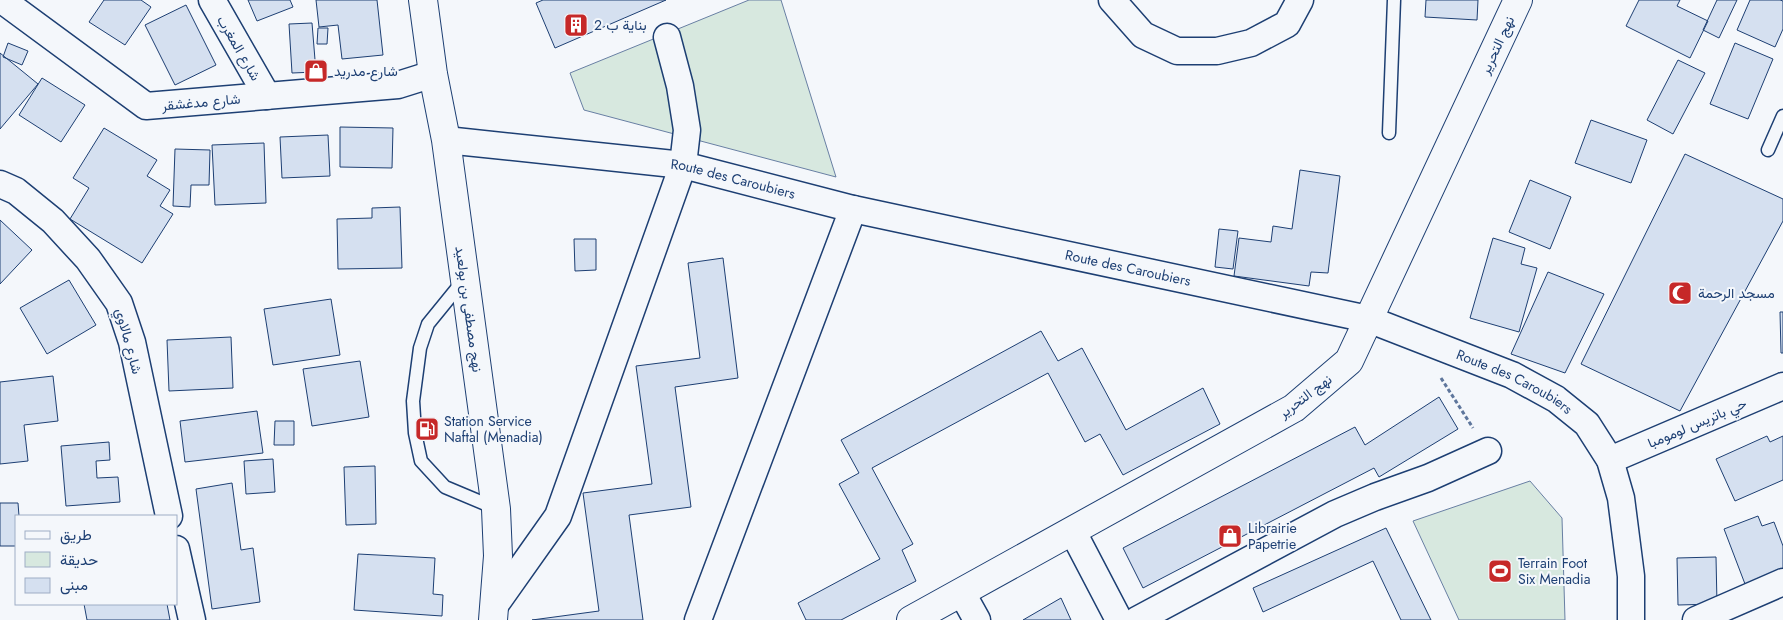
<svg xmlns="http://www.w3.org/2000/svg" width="1783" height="620" font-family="Jost,Vazirmatn,sans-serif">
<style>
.green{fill:#d7e8df;stroke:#687fa3}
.building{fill:#d5e0f0;stroke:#1d3f73}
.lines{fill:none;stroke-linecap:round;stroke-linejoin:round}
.service-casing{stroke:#1d3f73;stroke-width:15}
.minor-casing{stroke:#1d3f73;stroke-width:29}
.tertiary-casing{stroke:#1d3f73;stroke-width:30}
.primary-casing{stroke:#1d3f73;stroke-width:30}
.path{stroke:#5e769c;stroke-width:3;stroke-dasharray:4 2.5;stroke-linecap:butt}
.service{stroke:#f4f7fb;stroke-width:12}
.minor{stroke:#f4f7fb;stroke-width:26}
.tertiary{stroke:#f4f7fb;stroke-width:28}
.primary{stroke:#f4f7fb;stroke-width:28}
.labels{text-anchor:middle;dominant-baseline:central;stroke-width:4;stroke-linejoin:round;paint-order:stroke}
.poi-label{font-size:14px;fill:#1d3f73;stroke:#f4f7fb;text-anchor:start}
.street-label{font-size:14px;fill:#1d3f73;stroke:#f4f7fb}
</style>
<rect width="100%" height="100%" fill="#f4f7fb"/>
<path class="green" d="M749,0H781L836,177L584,110L570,73Z
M1530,481L1562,518L1565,620H1459L1413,521Z"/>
<path class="building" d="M104,0H141L151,7L125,45L89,22Z
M248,0H290L293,7L257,21Z
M316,0H377L383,55L342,59L338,25L319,27Z
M543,0H666L555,48L536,3Z
M1426,0H1478L1477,20L1425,17Z
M1639,0H1680L1677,6L1708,21L1690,58L1626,26Z
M1717,0H1737L1719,38L1703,30Z
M1750,0H1780L1783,1V29L1775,47L1737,30Z
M186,5L216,65L175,85L145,25Z
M312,23L316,72L292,73L289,24Z
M318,28H328L327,44H317Z
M8,43L28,51L22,65L3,57Z
M1735,43L1773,59L1748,119L1710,104Z
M0,53L38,84L0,129Z
M1678,60L1705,73L1673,134L1647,120Z
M42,78L85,105L61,142L19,115Z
M1591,120L1647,140L1631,183L1575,163Z
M340,127L393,128L392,168L340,167Z
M104,128L157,160L147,176L170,190L160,206L173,214L142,263L70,219L89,188L73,178Z
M328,135L330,176L282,178L280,137Z
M264,143L266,203L215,205L212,145Z
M175,149L210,150L209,185H191L190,207L173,206Z
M1685,154L1783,199V221L1680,411L1581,364Z
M1300,170L1340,176L1328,273L1311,272L1309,286L1234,276L1239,238L1271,242L1273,226L1292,229Z
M1530,180L1571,197L1550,249L1509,232Z
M400,207L402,268L338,269L337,219L372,218V208Z
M0,220L32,250L0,284Z
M1219,229L1238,231L1233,269L1215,267Z
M1493,238L1525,248L1521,264L1537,268L1519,332L1470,318Z
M574,239H596V270L575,271Z
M723,258L738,378L675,387L691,507L629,515L643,620H532L599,611L583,493L652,484L636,366L700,358L688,263Z
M1548,272L1604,294L1565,373L1511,354Z
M69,280L96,325L47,354L20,308Z
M331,299L340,355L273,365L264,309Z
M1780,312H1783V353H1781Z
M1041,331L1058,361L1082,348L1126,430L1203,388L1220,424L1123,475L1100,434L1085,442L1048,373L872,468L913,544L902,550L916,581L841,620H806L798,603L880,559L839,484L859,473L841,440Z
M231,337L233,388L169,391L167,340Z
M360,361L369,417L312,426L303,369Z
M53,376L58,421L24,425L28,461L0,464V382Z
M1439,397L1458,429L1379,477L1374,468L1143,588L1123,548L1355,427L1365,445Z
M257,411L263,453L185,462L180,421Z
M275,421H294V445H274Z
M1767,436L1770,442L1783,436V480L1735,501L1716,459Z
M109,442L110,460L96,461L97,478L118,477L120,502L66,506L61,446Z
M273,459L275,492L246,494L244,461Z
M375,466L376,524L346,525L344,467Z
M232,483L241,550L253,548L260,602L212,609L196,489Z
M0,503H18L19,516H16V546H0Z
M1758,516L1762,526L1774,522L1783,546V569L1745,584L1724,529Z
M1386,528L1431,620H1401L1373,561L1263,612L1253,588Z
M358,554L435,558L433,594L443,595L442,616L354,610Z
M1716,557L1717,604L1678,605L1677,558Z
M1061,598L1071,620H1023Z
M84,604H167L170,620H87Z"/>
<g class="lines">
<g class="service-casing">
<path id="service" d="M1389,133L1394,0
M1768,150L1783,116
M463,281L428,324L420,348L413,401L415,433L421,461L445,487L495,508"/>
</g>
<g class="minor-casing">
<g id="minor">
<path d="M2,0L146,106L398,85L433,74"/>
<path d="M212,0L267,96"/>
<path d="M1112,0L1143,35L1177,51H1217L1251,43L1287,24L1300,0"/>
<path id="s1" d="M446,140L683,165L853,209L1368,319L1512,375L1556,399L1587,424L1610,460L1621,498L1631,576V620"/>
<path d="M0,184L16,191L53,221L88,259L119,303L132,342L169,516"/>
<path d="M1610,460L1783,386"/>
<path d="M1073,532L1119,620"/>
<path d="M176,549L192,620"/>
<path d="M962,593L977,620"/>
<path d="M495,605L558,516L683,165L687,130L680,86L667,37"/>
<path d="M698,620L853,209"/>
<path d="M1137,620L1335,514L1375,497L1428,478L1488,451"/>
<path d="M1696,620L1783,582"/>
</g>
</g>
<g class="tertiary-casing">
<path id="tertiary" d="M911,620L1294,408L1349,361L1518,0"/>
</g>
<g class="primary-casing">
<path id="primary" d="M423,0L433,74L446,140L496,509L498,556L493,620"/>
</g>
<path class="path" d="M1441,378L1473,428"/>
<use href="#service" class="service"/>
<use href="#minor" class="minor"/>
<use href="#tertiary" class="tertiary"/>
<use href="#primary" class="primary"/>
</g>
<defs>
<g id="building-square" transform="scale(1.25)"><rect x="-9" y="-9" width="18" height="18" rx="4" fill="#c62828" stroke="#f4f7fb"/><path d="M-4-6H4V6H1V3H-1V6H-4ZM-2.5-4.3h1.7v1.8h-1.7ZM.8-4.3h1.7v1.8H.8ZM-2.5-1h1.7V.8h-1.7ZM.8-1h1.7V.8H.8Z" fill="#fff"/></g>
<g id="shop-square" transform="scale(1.25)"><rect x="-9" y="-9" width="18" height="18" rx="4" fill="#c62828" stroke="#f4f7fb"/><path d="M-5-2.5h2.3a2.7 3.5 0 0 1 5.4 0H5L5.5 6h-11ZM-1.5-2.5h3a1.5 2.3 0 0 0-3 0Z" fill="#fff"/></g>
<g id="mosque-square" transform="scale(1.25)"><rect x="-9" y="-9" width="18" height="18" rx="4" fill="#c62828" stroke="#f4f7fb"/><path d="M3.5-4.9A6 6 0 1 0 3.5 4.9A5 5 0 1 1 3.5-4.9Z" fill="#fff"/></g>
<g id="fuel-square" transform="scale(1.25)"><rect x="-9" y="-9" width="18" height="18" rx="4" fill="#c62828" stroke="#f4f7fb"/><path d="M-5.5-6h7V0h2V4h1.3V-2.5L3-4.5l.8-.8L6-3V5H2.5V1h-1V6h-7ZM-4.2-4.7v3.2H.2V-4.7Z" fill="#fff"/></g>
<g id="stadium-square" transform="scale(1.25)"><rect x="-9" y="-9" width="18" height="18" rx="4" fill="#c62828" stroke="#f4f7fb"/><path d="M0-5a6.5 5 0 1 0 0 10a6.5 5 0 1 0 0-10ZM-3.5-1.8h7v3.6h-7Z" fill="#fff"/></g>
</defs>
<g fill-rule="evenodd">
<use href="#building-square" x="576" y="25"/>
<use href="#shop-square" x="316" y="71"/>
<use href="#mosque-square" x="1680" y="293"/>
<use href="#fuel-square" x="427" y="429"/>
<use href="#shop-square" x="1230" y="536"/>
<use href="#stadium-square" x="1500" y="571"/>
</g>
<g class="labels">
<g class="poi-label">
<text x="594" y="25">بناية ب 2</text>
<text x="334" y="71">شارع مدريد</text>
<text x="1698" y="293">مسجد الرحمة</text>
<text x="444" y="421">Station Service<tspan x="444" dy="16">Naftal (Menadia)</tspan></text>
<text x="1248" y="528">Librairie<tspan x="1248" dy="16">Papetrie</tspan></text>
<text x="1518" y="563">Terrain Foot<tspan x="1518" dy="16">Six Menadia</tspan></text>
</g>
<g class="street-label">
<text transform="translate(1497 45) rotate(-65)">نهج التحرير</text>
<text transform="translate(239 48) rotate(60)">شارع المغرب</text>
<text transform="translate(201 102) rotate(-5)">شارع مدغشقر</text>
<text stroke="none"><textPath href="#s1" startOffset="290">Route des Caroubiers</textPath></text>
<text stroke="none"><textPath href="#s1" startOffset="695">Route des Caroubiers</textPath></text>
<text transform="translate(469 309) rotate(82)">نهج مصطفى بن بولعيد</text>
<text transform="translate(129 341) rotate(75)">شارع مالاوي</text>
<text stroke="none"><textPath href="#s1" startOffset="1100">Route des Caroubiers</textPath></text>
<text transform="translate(1305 396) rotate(-37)">نهج التحرير</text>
<text transform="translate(1697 423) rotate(-23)">حي باتريس لومومبا</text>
</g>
</g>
<rect x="15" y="515" width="162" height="90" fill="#f4f7fb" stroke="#9eadc5"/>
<rect x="25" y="531" width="25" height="8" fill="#f4f7fb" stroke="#9eadc5"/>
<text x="60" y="540" font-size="15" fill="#1d3f73">طريق</text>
<rect x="25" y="552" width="25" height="15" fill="#d7e8df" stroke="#9eadc5"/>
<text x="60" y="565" font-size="15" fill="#1d3f73">حديقة</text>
<rect x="25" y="578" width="25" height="15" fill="#d5e0f0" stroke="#9eadc5"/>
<text x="60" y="590" font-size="15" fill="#1d3f73">مبنى</text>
</svg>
